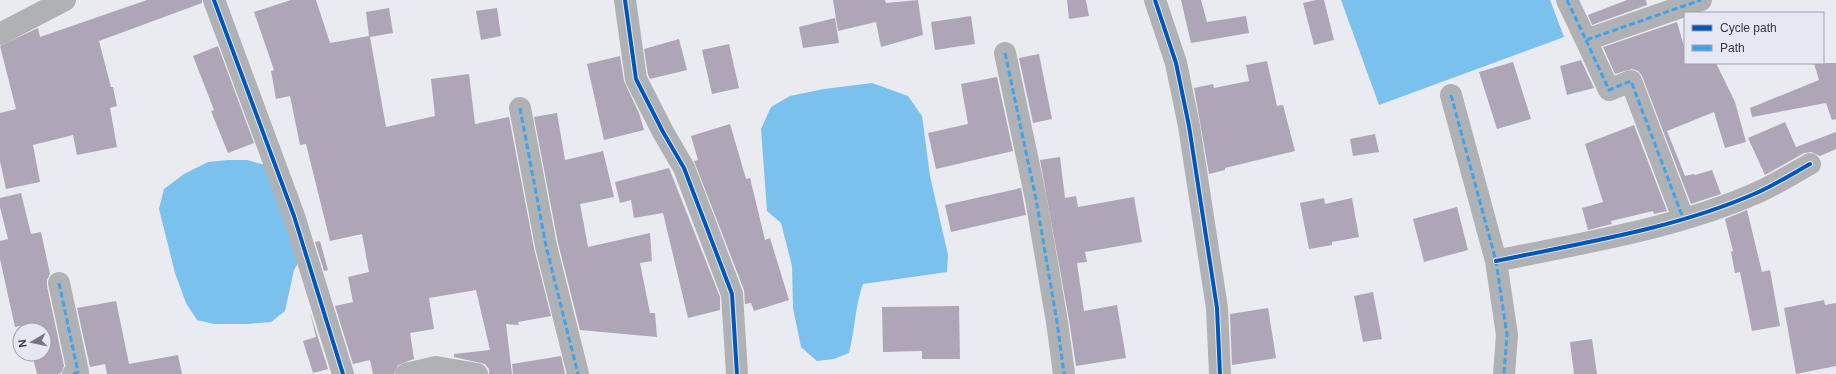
<svg xmlns="http://www.w3.org/2000/svg" width="1836" height="374" font-family="Helvetica,sans-serif">
<style>
.water{fill:#7bc1ed}
.building{fill:#aea5b7}
.lines{fill:none;stroke-linecap:round;stroke-linejoin:round}
.minor{stroke:#b0b1b5;stroke-width:22}
.quiet{stroke:#3fa3ec;stroke-width:3;stroke-dasharray:6 3;stroke-linecap:butt}
.cycleway-casing{stroke:#e7e7f4;stroke-width:6}
.cycleway{stroke:#0057b8;stroke-width:4}
</style>
<rect width="100%" height="100%" fill="#eaeaf1"/>
<path class="water" d="M1341,0H1550L1564,37L1379,105Z
M872,83L908,96L922,116L930,176L948,255L947,272L863,284C855,306 855,330 849,353L834,359L817,361L801,347L793,308L792,266L781,223L767,211L761,129L771,107L790,96L824,89Z
M228,160H247L265,165L301,258L294,270L285,311L271,322L247,324H214L197,320L186,303L175,273L159,209L164,189L184,174L208,162Z"/>
<path class="building" d="M147,0H202V3L99,41L111,87H113L117,106L110,108L117,147L77,155L73,135L33,145L40,182L6,189L0,161V113L16,109L0,46L38,28L40,37Z
M291,0H316L330,43L369,36L366,12L389,8L393,33L370,37L386,127L435,116L431,79L469,74L475,124L509,117L534,248L551,316L518,322L519,325L506,324L512,374H489V369L485,364L454,357V354L490,350L476,290L429,298L434,329L410,333L414,359L398,365L394,374H373L370,360L353,364L335,306L353,302L348,277L369,272L362,234L330,241L306,144L300,145L290,96L276,99L271,71L274,70L254,12Z
M833,0H885L886,3L918,0L923,35L881,47L876,22L838,31Z
M1067,0H1086L1089,16L1069,19Z
M1181,0H1201L1207,22L1246,16L1249,33L1191,43Z
M1316,0H1324L1334,40L1314,45L1303,3Z
M1627,0H1646L1647,5L1592,25L1588,15Z
M497,8L501,36L481,40L476,11Z
M971,16L975,44L935,50L931,22Z
M835,18L839,43L803,48L799,27Z
M1677,22L1685,50V63H1716L1735,102L1746,142L1725,148L1714,112L1667,131L1685,176L1694,174L1695,175L1712,170L1721,194L1691,204L1642,76L1638,71L1632,69L1615,74L1603,47Z
M679,39L687,70L650,79L648,75L644,49Z
M729,44L739,88L712,94L702,50Z
M218,46L254,143L228,153L211,111L214,110L193,56Z
M1039,54L1052,119L1033,123L1019,58Z
M620,56L624,81L639,113L644,130L604,140L587,64Z
M1581,60L1594,88L1567,95L1560,66Z
M1267,61L1277,106L1283,105L1295,151L1225,168V170L1209,174L1194,88L1213,84L1214,88L1249,81L1246,65Z
M1513,62L1531,119L1497,129L1479,72Z
M1814,63H1836V119L1832,120L1826,103L1752,117L1750,108L1819,80Z
M997,77L1013,151L936,169L928,133L968,124L961,84Z
M557,113L565,160L603,151L614,197L580,204L588,247L650,233L652,261L640,263L650,313H655L657,337L580,330L558,243L534,117Z
M1785,122L1796,147L1836,132V149L1820,156L1811,152L1804,153L1765,175L1748,138Z
M730,124L746,179L750,178L765,240L770,238L789,300L754,311L751,303L745,304L744,290L694,161L698,160L691,136Z
M1634,125L1667,211L1654,214L1653,211L1611,221L1612,224L1588,230L1582,208L1603,202L1585,144Z
M1375,134L1379,152L1353,156L1350,139Z
M1060,157L1065,198L1076,196L1078,207L1134,197L1142,242L1085,252L1087,262L1077,263L1084,311L1117,305L1126,358L1076,366L1069,320L1040,160Z
M669,168L720,297V310L688,318L663,213L634,218L631,200L620,203L615,182Z
M1021,188L1026,215L951,232L945,205Z
M21,193L31,234L41,232L50,274L47,280V286L64,366L61,373L58,374H37L32,354H44V330H26L25,325L15,327L0,259V241L8,239L0,207V198Z
M1324,198L1325,204L1352,198L1359,237L1332,242V245L1309,249L1300,203Z
M1457,207L1468,250L1424,262L1413,219Z
M1747,210L1762,272L1770,270L1780,326L1752,331L1740,272L1735,273L1731,252L1733,251L1725,219Z
M320,241L328,270L324,271L315,242Z
M1373,292L1382,339L1363,342L1354,296Z
M1824,300L1825,305L1836,303V366L1796,374L1784,308Z
M116,301L129,364L178,355L182,374H107L105,364L90,367L77,308Z
M959,306L960,359H922V351L883,352L882,307Z
M1268,308L1276,358L1232,365L1230,314Z
M310,312L328,369L313,373L303,341L316,337Z
M1592,339L1597,374H1574L1570,342Z
M561,356L565,374H513L512,364Z"/>
<g class="lines">
<path class="minor" d="M214,0L294,216L343,374
M625,0L636,79L663,132L684,168L732,294L737,374
M1155,0L1176,63L1189,126L1217,308L1220,374
M1567,0L1586,40L1701,0
M0,34L65,0
M1586,40L1609,90L1631,81L1683,218
M1005,53L1036,199L1057,322L1064,374
M1451,95L1496,261L1507,335L1504,374
M520,108L546,246L578,374
M1496,261C1581,243 1674,229 1754,194C1773,186 1792,174 1810,164
M59,283L78,372L73,374
M406,374L436,367L477,374"/>
<path class="quiet" d="M1567,0L1586,40L1701,0
M1586,40L1609,90L1631,81L1683,218
M1005,53L1036,199L1057,322L1064,374
M1451,95L1496,261L1507,335L1504,374
M520,108L546,246L578,374
M59,283L78,372L73,374"/>
<g class="cycleway-casing">
<path id="cycleway" d="M214,0L294,216L343,374
M625,0L636,79L663,132L684,168L732,294L737,374
M1155,0L1176,63L1189,126L1217,308L1220,374
M1496,261C1581,243 1674,229 1754,194C1773,186 1792,174 1810,164"/>
</g>
<use href="#cycleway" class="cycleway"/>
</g>
<rect x="1684" y="12" width="140" height="52" fill="#e7e7f4" stroke="#a1a1aa"/>
<rect x="1692" y="25" width="20" height="6" fill="#0057b8" stroke="#a1a1aa"/>
<text x="1720" y="32" font-size="12" fill="#37373c">Cycle path</text>
<rect x="1692" y="45" width="20" height="6" fill="#3fa3ec" stroke="#a1a1aa"/>
<text x="1720" y="52" font-size="12" fill="#37373c">Path</text>
<g transform="translate(32 342) rotate(261)"><circle r="19" fill="#e7e7f4" stroke="#a1a1aa"/>
<path d="M0-3L7 15L0 10L-7 15Z" fill="#76767b"/>
<text y="-6" font-size="11" font-weight="bold" text-anchor="middle" fill="#37373c">N</text>
</g>
</svg>
